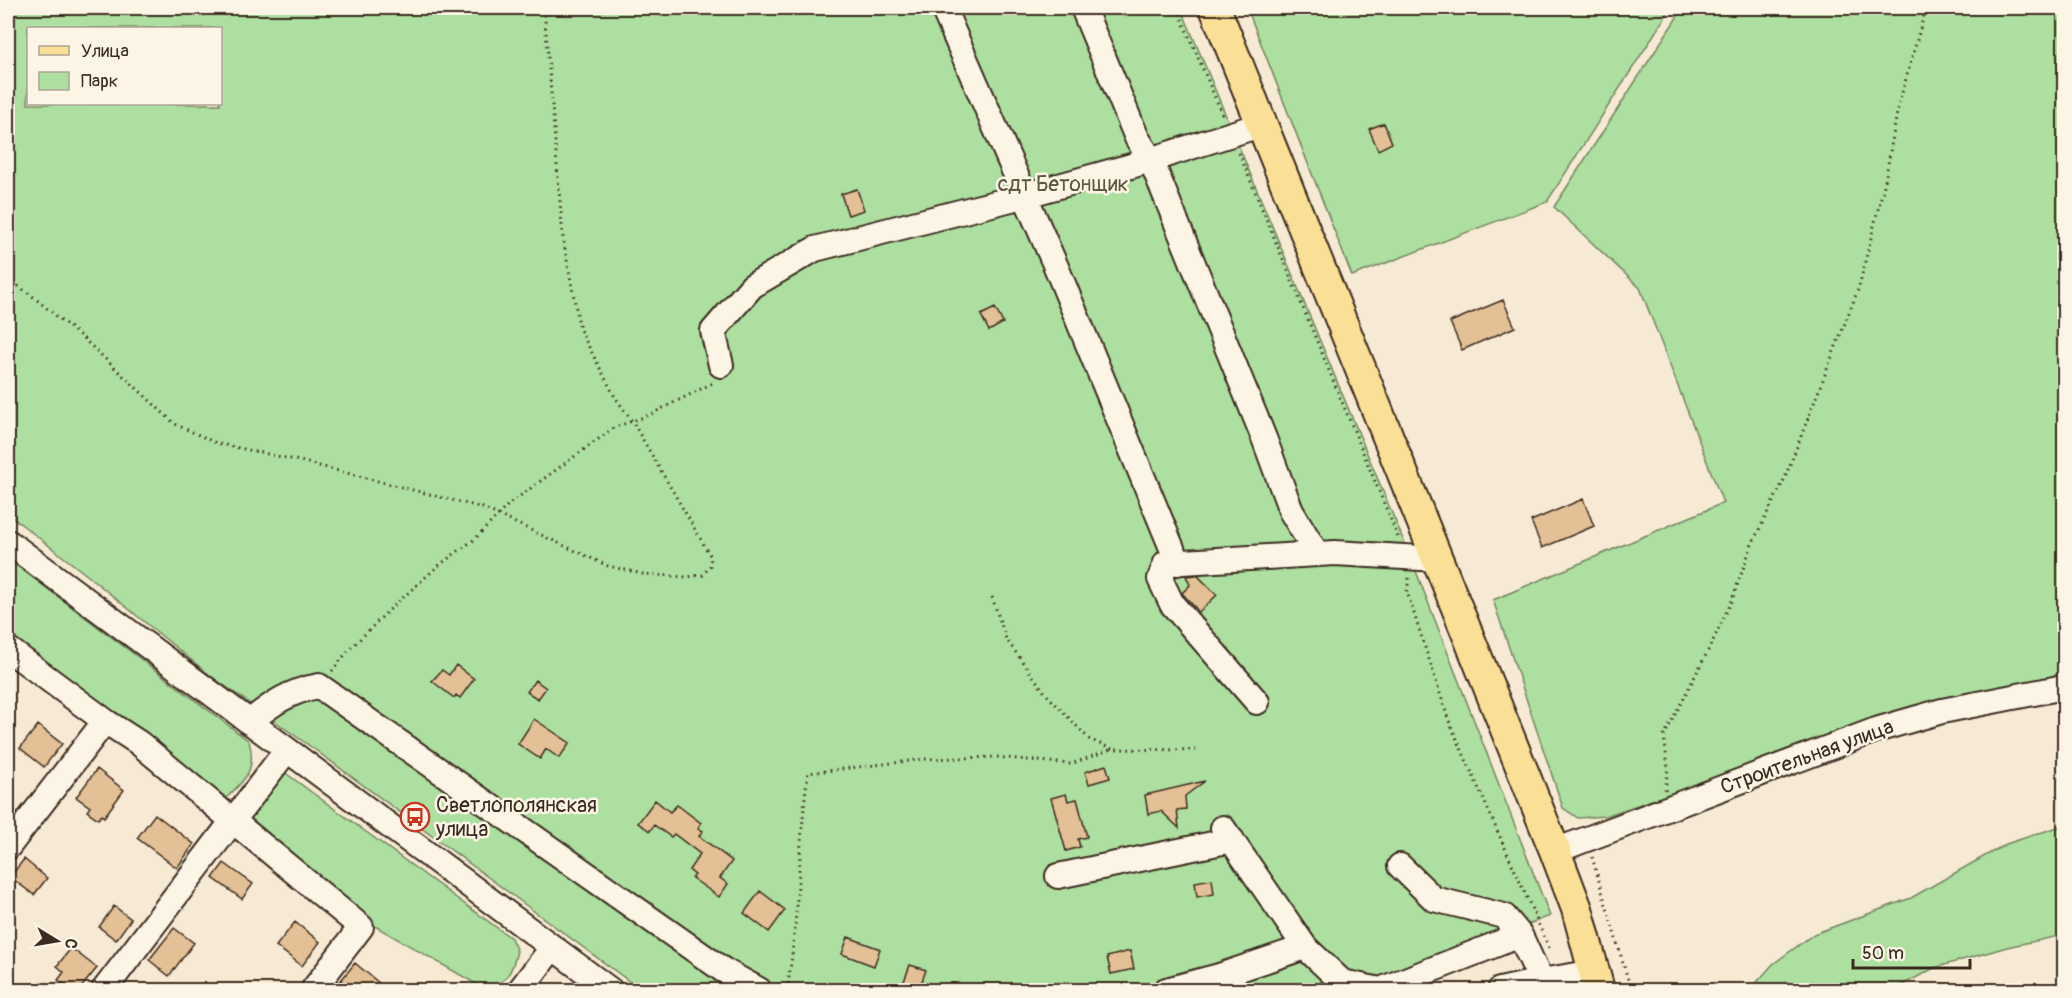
<svg xmlns="http://www.w3.org/2000/svg" width="2072" height="998" font-family="Pangolin,sans-serif">
<style>
.green{fill:#acdfa0;stroke:#74845f;stroke-width:1.5;fill-rule:evenodd}
.building{fill:#e3c095;stroke:#3b2a1e;stroke-width:1.5}
.lines{fill:none;stroke-linecap:round;stroke-linejoin:round}
.minor-casing{stroke:#3b2a1e;stroke-width:28}
.major-casing{stroke:#3b2a1e;stroke-width:34}
.path{stroke:#3b2a1e;stroke-width:3;stroke-dasharray:1.5 4.5;stroke-linecap:butt}
.minor{stroke:#fcf5e5;stroke-width:24}
.major{stroke:#fadf96;stroke-width:30}
.labels{text-anchor:middle;dominant-baseline:central;stroke-width:5;stroke-linejoin:round;paint-order:stroke}
.park-label{font-size:21px;fill:#57573e;stroke:#fcf5e5}
.street-label{font-size:21px;fill:#3b2a1e;stroke:#fcf5e5}
.poi-label{font-size:21px;fill:#3b2a1e;stroke:#fcf5e5;text-anchor:start}
</style>
<rect width="100%" height="100%" fill="#f7ead5"/>
<filter id="ink" filterUnits="userSpaceOnUse"><feTurbulence type="fractalNoise" baseFrequency=".0167" numOctaves="2"/><feDisplacementMap in="SourceGraphic" scale="12" xChannelSelector="R" yChannelSelector="G"/><feConvolveMatrix kernelMatrix="1 2 1 2 8 2 1 2 1" color-interpolation-filters="sRGB"/></filter>
<g filter="url(#ink)">
<path class="green" d="M8,8H1181L1412,561L1550,916L1354,990H641L314,749L211,676L88,576L8,514ZM28,28H220V104H28Z
M1247,8H1671L1547,202L1352,276Z
M1683,8H2064V682L1930,706L1605,816L1578,818L1563,808L1493,600L1723,503L1640,288L1554,207Z
M8,559L249,741C257,770 245,780 225,799L8,638Z
M280,769L511,938L517,951C512,972 507,985 483,988L366,921L244,823Z
M2064,825V935L2007,947L1934,968L1893,990H1750L1773,964L1814,934L1911,898L2006,844Z"/>
<path class="building" d="M1384,123L1392,143L1378,150L1369,129Z
M857,189L864,210L848,215L841,194Z
M1503,300L1515,327L1462,350L1450,322Z
M995,308L1003,323L989,331L981,315Z
M1583,499L1594,526L1542,548L1531,521Z
M1197,575L1217,595L1199,612L1182,593L1190,585L1186,576Z
M456,665L474,679L460,698L456,695L454,698L432,681L442,670L449,675Z
M535,680L546,688L538,699L527,692Z
M534,719L570,743L559,758L546,749L540,759L518,744Z
M38,725L62,744L44,767L20,748Z
M1106,765L1110,778L1089,784L1085,772Z
M97,769L124,790L104,817L102,815L98,819L87,811L90,807L76,797Z
M1205,781L1185,796L1186,809L1177,810L1179,828L1161,811L1148,814L1145,795Z
M1066,794L1068,801L1077,799L1087,837L1078,839L1080,847L1066,851L1051,798Z
M655,800L670,812L677,805L701,823L698,828L703,831L699,836L732,861L720,878L728,884L719,897L692,878L695,875L689,870L700,854L674,834L671,837L654,825L650,831L638,823Z
M155,814L194,844L177,868L137,838Z
M24,859L47,878L34,895L10,877Z
M224,863L253,884L242,899L213,878Z
M1212,879L1214,894L1197,897L1195,882Z
M760,891L785,910L769,932L744,913Z
M114,906L131,919L116,940L99,927Z
M295,922L320,942L302,966L276,946Z
M174,928L194,943L169,976L149,960Z
M848,937L880,949L874,966L842,954Z
M71,948L97,968L79,990H72L58,980L64,972L57,966Z
M1130,951L1134,969L1111,974L1107,957Z
M355,963L379,983L373,990H333Z
M910,965L926,970L919,989L903,984Z"/>
<g class="lines">
<g class="minor-casing">
<path id="minor" d="M943,8L1057,269L1178,563
M1083,8L1137,138L1151,160L1264,438L1291,511L1317,554
M721,365L713,331L752,286L815,249L1019,197L1131,166L1263,124
M8,542L610,990
M8,649L105,721L139,743L361,927L313,990
M1257,702L1172,604L1160,579L1166,563L1335,553L1438,559
M249,722C272,704 289,691 319,686L723,970L759,990
M1223,828L1305,947L1342,982L1380,990L1520,935L1541,981
M8,847L105,721
M1555,851L1876,730L1942,711L2064,687
M1400,866L1434,899L1504,916L1520,935
M1058,876L1232,840
M104,990L286,751
M520,990L552,948
M1166,990L1219,976L1305,947
M1500,990L1541,981L1595,972"/>
</g>
<g class="major-casing">
<path id="major" d="M1215,8L1555,851L1577,909L1599,990"/>
</g>
<path class="path" d="M1177,8L1223,116
M1239,153L1398,537
M8,279L31,295L85,340L175,424L216,443L300,461L483,508L608,566L643,574L686,577L703,575L710,566L711,557L632,421L615,397L580,330L563,238L544,8
M1409,578L1407,592L1449,721L1549,948
M992,597L1006,639L1046,694L1089,739L1112,749L1200,750
M332,671L348,651L387,612L438,566L475,539L509,504L615,427L647,416L713,383
M1665,790L1668,768L1664,736L1711,645L1732,600L1752,544L1784,480L1859,287L1885,181L1898,107L1926,8
M1592,857L1631,990
M787,990C799,918 798,845 808,773L926,759L996,757L1071,764L1112,749"/>
<use href="#minor" class="minor"/>
<use href="#major" class="major"/>
</g>
</g>
<defs>
<g id="bus-ring" transform="scale(1.5)"><circle r="9.5" fill="#fcf5e5" stroke="#c8321e" stroke-width="1.5"/><path d="M-5-6H5V4H4V6H2V4H-2V6H-4V4H-5ZM-3.5-4V0h7V-4ZM-3.5 1.2v1.5H-2V1.2ZM2 1.2v1.5H3.5V1.2Z" fill="#c8321e"/></g>
</defs>
<g fill-rule="evenodd">
<use href="#bus-ring" x="415" y="817"/>
</g>
<g class="labels">
<g class="park-label">
<text x="1063" y="184">сдт Бетонщик</text>
</g>
<g class="street-label">
<text transform="translate(1807 757) rotate(-20)">Строительная улица</text>
</g>
<g class="poi-label">
<text x="436" y="805">Светлополянская<tspan x="436" dy="24">улица</tspan></text>
</g>
</g>
<rect width="2072" height="998" fill="none" stroke="#fcf5e5" stroke-width="30"/>
<rect x="15" y="15" width="2042" height="968" fill="none" stroke="#3b2a1e" stroke-width="2" filter="url(#ink)"/>
<rect x="27" y="27" width="195" height="78" fill="#fcf5e5" stroke="#afa495" stroke-width="1.5"/>
<rect x="39" y="46" width="30" height="9" fill="#fadf96" stroke="#afa495" stroke-width="1.5"/>
<text x="81" y="57" font-size="18" fill="#3b2a1e">Улица</text>
<rect x="39" y="72" width="30" height="18" fill="#acdfa0" stroke="#afa495" stroke-width="1.5"/>
<text x="81" y="87" font-size="18" fill="#3b2a1e">Парк</text>
<g transform="translate(57 941) rotate(101)" stroke="#fcf5e5" stroke-width="4.5" paint-order="stroke">
<path d="M0-4.5L10 22L0 15L-10 22Z" fill="#3b2a1e"/>
<text y="-9" font-size="16" font-weight="bold" text-anchor="middle" fill="#3b2a1e">С</text>
</g>
<path d="M1853 959v9h117v-9" fill="none" stroke="#3b2a1e" stroke-width="3"/>
<text x="1862" y="959" font-size="18" fill="#3b2a1e" stroke="#fcf5e5" stroke-width="4.5" paint-order="stroke">50 m</text>
</svg>
